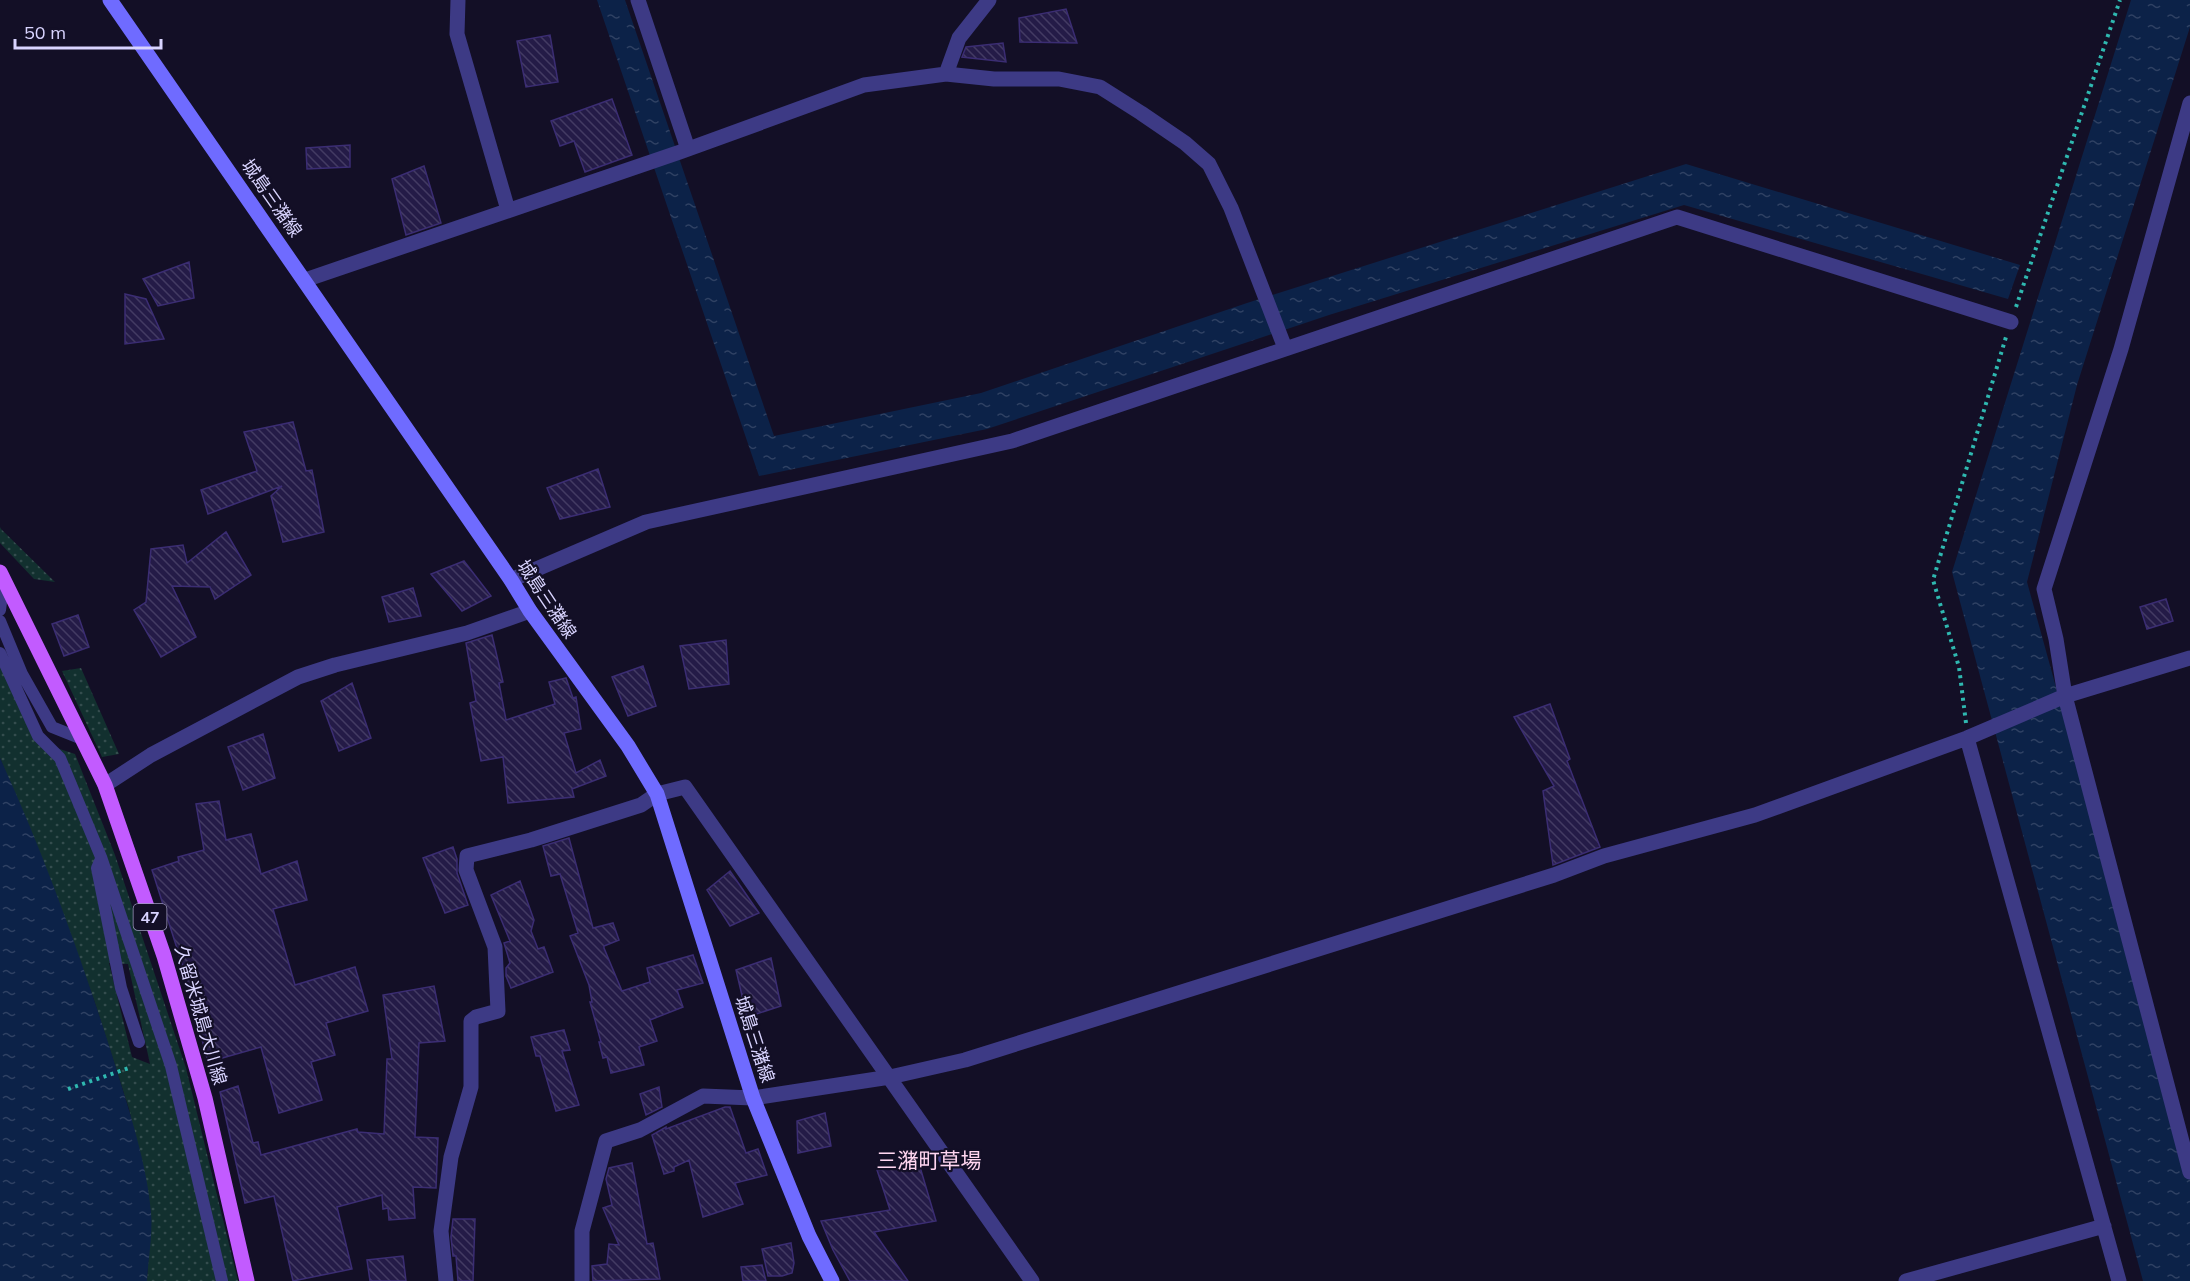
<svg xmlns="http://www.w3.org/2000/svg" width="2190" height="1281" font-family="Mulish,'Noto Sans JP',sans-serif">
<style>
.grass{fill:url(#grass-dots);fill-rule:evenodd}
.water{fill:url(#water-ripples)}
.building{fill:url(#building-back-hatch);stroke:#3b2d73;stroke-width:1.5}
.lines{fill:none;stroke-linecap:round;stroke-linejoin:round}
.path{stroke:#2fb8b0;stroke-width:4;stroke-dasharray:3 4.5;stroke-linecap:butt}
.service{stroke:#3d3a85;stroke-width:12}
.minor{stroke:#3d3a85;stroke-width:15}
.secondary{stroke:#6f6bff;stroke-width:15}
.primary{stroke:#c25bff;stroke-width:15}
.labels{text-anchor:middle;dominant-baseline:central;stroke-width:4.5;stroke-linejoin:round;paint-order:stroke}
.shield{fill:#130f26;stroke:#9e99be;stroke-width:1.5}
.shield-label{font-size:16px;font-weight:bold;fill:#d9d4ff}
.street-label{font-size:18px;fill:#d9d4ff;stroke:#130f26}
.quarter-label{font-size:21px;fill:#ffd6f0;stroke:#130f26}
</style>
<defs>
<pattern id="grass-dots" width="8" height="8" patternUnits="userSpaceOnUse" patternTransform="scale(1.5)"><rect width="8" height="8" fill="#12302f"/><path d="M2 2h.1M6 6h.1" fill="none" stroke="#344d4e" stroke-width="1.8" stroke-linecap="round"/></pattern>
<pattern id="water-ripples" width="26" height="14" patternUnits="userSpaceOnUse" patternTransform="scale(1.5)"><rect width="26" height="14" fill="#0c2248"/><path d="M2 4q2-2 4 0t4 0M15 11q2-2 4 0t4 0" fill="none" stroke="#2f4163"/></pattern>
<pattern id="building-back-hatch" width="6" height="6" patternUnits="userSpaceOnUse" patternTransform="scale(1.5)"><rect width="6" height="6" fill="#241b47"/><path d="M-1 5l2 2M0 0l6 6M5-1l2 2" fill="none" stroke="#433b63"/></pattern>
</defs>
<rect width="100%" height="100%" fill="#130f26"/>
<path class="grass" d="M0,527L1,529L55,582L34,579L0,543Z
M0,665L35,741L75,754L115,855L186,1068L238,1281H147L151,1215L146,1183L129,1109L94,1000L49,877L0,758ZM109,963L128,964L150,1064L132,1057Z
M81,668L119,754L102,757L62,671Z"/>
<path class="water" d="M597,0H625L774,436L981,393L1247,303L1686,164L2020,265L2008,299L1684,205L1329,315L987,429L759,476Z
M2131,0H2190V27L2077,385L2027,582L2190,1173V1281H2143L1952,572Z
M0,758C44,854 80,954 112,1055C127,1104 147,1162 151,1213C153,1235 148,1259 147,1281H0Z"/>
<path class="building" d="M1066,9L1077,43L1020,42L1019,18Z
M550,35L558,82L526,87L517,41Z
M1003,43L1006,62L962,57L966,47Z
M612,99L632,155L585,172L574,141L560,146L551,121Z
M350,145V167L307,169L306,148Z
M424,166L441,223L406,235L392,179Z
M189,262L194,298L158,306L143,279Z
M125,294L146,299L164,339L125,344Z
M293,422L306,471L312,470L324,532L283,542L271,496L282,486L208,514L201,490L257,471L244,432Z
M598,469L610,507L560,519L547,488Z
M226,532L251,575L215,599L210,587L172,586L196,637L161,657L134,610L146,602L151,549L183,545L187,563Z
M464,561L491,596L462,611L431,574Z
M413,588L421,616L389,622L382,597Z
M2166,599L2173,621L2147,629L2140,607Z
M78,615L89,647L64,656L52,624Z
M492,635L503,682L499,683L506,720L555,704L549,682L566,678L573,698L576,697L581,729L564,733L576,773L600,760L606,776L572,789L574,797L508,803L503,757L481,761L470,703L476,701L466,643Z
M726,640L729,684L689,689L680,646Z
M643,666L656,706L628,716L612,677Z
M352,683L371,738L339,751L321,701Z
M1550,704L1570,759L1567,761L1600,847L1553,865L1543,791L1554,786L1514,717Z
M263,734L275,778L243,790L228,747Z
M219,801L226,840L251,834L261,874L297,861L307,900L273,909L295,985L355,967L368,1011L326,1023L335,1055L311,1062L322,1100L279,1113L261,1047L208,1062L182,964L152,870L179,861L178,857L204,850L196,804Z
M569,838L593,928L613,923L619,940L604,946V948L622,991L650,982L647,968L693,955L703,983L677,990L683,1007L650,1020L657,1041L639,1047L644,1065L611,1073L607,1057L603,1058L599,1042H601L590,1002H592L589,985L570,936L578,933L560,874L551,876L543,846Z
M453,847L457,859V873L468,905L445,913L423,858Z
M730,871L759,913L730,926L707,890Z
M520,881L534,920L531,931L538,949L544,947L553,972L511,988L506,976V968L510,963L504,943L510,941L491,895Z
M771,958L781,1006L747,1017L736,970Z
M434,986L445,1041L419,1043L415,1137L438,1138L436,1188L413,1187L415,1218L389,1220L388,1208L383,1209L382,1195L337,1207L352,1269L293,1281L274,1196L245,1203L220,1092L238,1086L253,1143L258,1142L261,1155L357,1129L358,1132L384,1134L387,1059H392L383,995Z
M564,1030L570,1050L562,1051L579,1105L556,1111L540,1056H536L531,1037Z
M659,1087L662,1107L646,1115L640,1094Z
M725,1107H730L746,1153L758,1149L767,1175L735,1183L743,1204L703,1217L689,1160L674,1167V1171L664,1174L652,1135L666,1127V1129Z
M825,1113L831,1146L798,1153L797,1121Z
M632,1163L647,1244L653,1243L660,1279L593,1281L592,1266L607,1264L609,1244L619,1245L603,1208L612,1205L606,1179L609,1168Z
M920,1167L936,1221L874,1232L908,1281H850L833,1250L821,1221L890,1210L877,1170Z
M453,1219H475L473,1281H458L456,1256H453L451,1237Z
M791,1243L794,1263L792,1273L782,1276H768L762,1249Z
M403,1256L406,1281H370L367,1260Z
M762,1265L766,1281H743L741,1267Z"/>
<g class="lines">
<path class="path" d="M2016,307L2120,0
M1966,723L1959,667L1933,580L2006,337
M68,1089L129,1068"/>
<path class="service" d="M0,610L4,580
M0,621L22,674L52,727L82,739
M0,653L38,736L60,758L101,857L171,1066L222,1281
M100,861L97,868L121,988L139,1042"/>
<path class="minor" d="M458,0L457,34L508,210
M638,0L688,149
M946,74L959,38L989,0
M2190,103L2121,349L2044,589L2056,639L2065,696L2190,1172
M305,280L680,152L864,85L946,74L994,79H1059L1100,87L1141,113L1185,143L1209,164L1231,208L1285,348
M511,580L646,522L1012,441L1677,217L2011,322
M1967,738L2119,1281
M105,785L151,755L298,677L335,665L467,633L530,611
M446,1281L441,1231L451,1157L471,1087V1021L476,1017L498,1011L495,947L466,870L467,856L531,840L641,805L657,794L685,787L1032,1281
M582,1281V1231L606,1141L640,1130L703,1096L753,1098L890,1077L965,1060L1554,875L1604,856L1755,815L1967,738L2065,696L2190,658
M1906,1281L2104,1226"/>
<path class="secondary" d="M110,0L511,580L530,611L628,746L657,794L753,1098L809,1236L832,1281"/>
<path class="primary" d="M0,572L105,785L164,956L205,1098L247,1281"/>
</g>
<g class="labels">
<rect class="shield" x="133.5" y="904" width="33" height="26" rx="4.5"/>
<g class="shield-label">
<text x="150" y="917">47</text>
</g>
<g class="street-label">
<text transform="translate(272 198) rotate(55)">城島三潴線</text>
<text transform="translate(547 599) rotate(56)">城島三潴線</text>
<text transform="translate(201 1015) rotate(74)">久留米城島大川線</text>
<text transform="translate(755 1039) rotate(72)">城島三潴線</text>
</g>
<g class="quarter-label">
<text x="929" y="1160">三潴町草場</text>
</g>
</g>
<path d="M15 39v9h146v-9" fill="none" stroke="#d9d4ff" stroke-width="3"/>
<text x="24" y="39" font-size="18" fill="#d9d4ff" stroke="#130f26" stroke-width="4.5" paint-order="stroke">50 m</text>
</svg>
